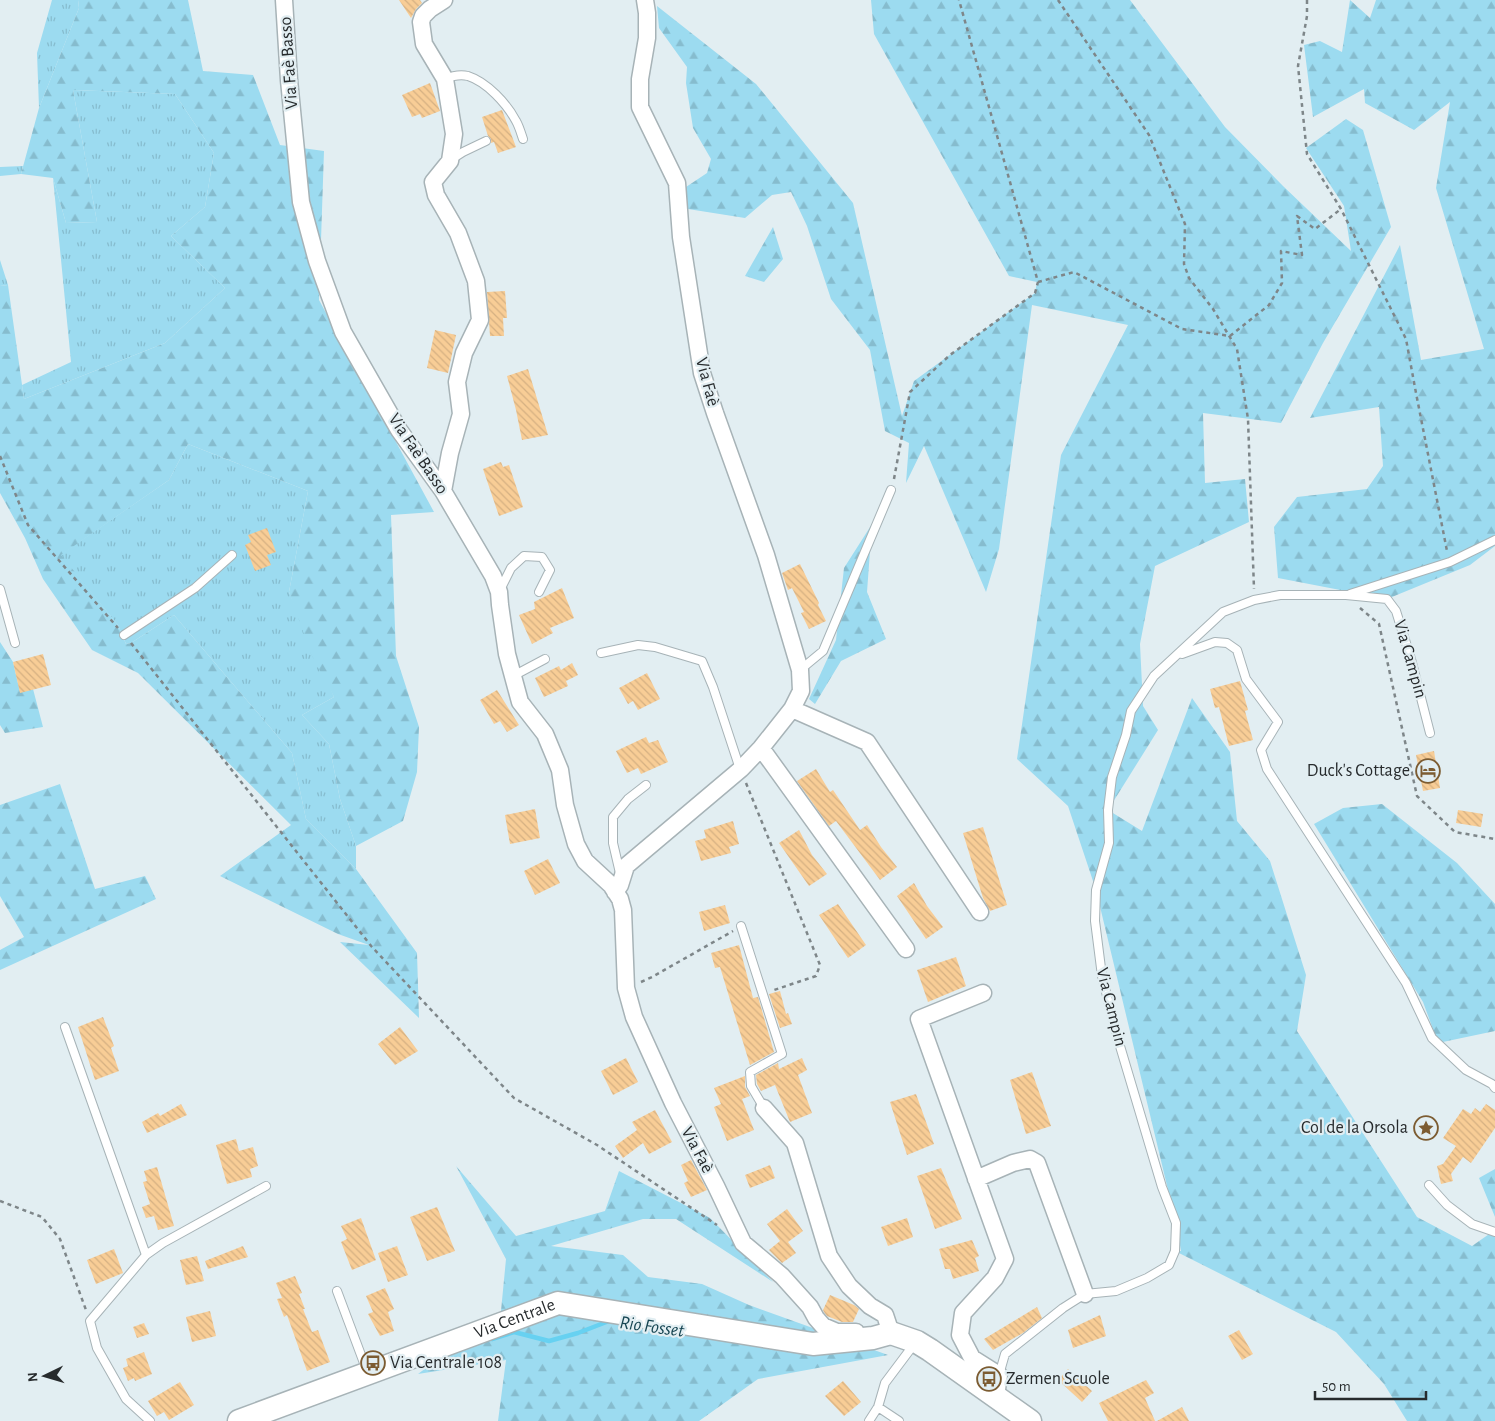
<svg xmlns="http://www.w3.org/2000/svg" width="1495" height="1421" font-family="'Alegreya Sans',sans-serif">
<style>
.grass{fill:url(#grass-tufts)}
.forest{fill:url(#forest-firs)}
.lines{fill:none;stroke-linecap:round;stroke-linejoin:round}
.stream{stroke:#67d1f1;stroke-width:4.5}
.building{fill:url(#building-back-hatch)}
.lane-casing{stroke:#a7b3b7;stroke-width:10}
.street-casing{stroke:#a7b3b7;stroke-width:19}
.secondary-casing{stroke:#a7b3b7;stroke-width:25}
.path{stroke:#7e8689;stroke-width:2.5;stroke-dasharray:4 4;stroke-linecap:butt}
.lane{stroke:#fff;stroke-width:8}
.street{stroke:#fff;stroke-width:16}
.secondary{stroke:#fff;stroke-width:22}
.labels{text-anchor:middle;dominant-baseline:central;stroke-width:4.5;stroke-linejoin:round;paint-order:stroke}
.street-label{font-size:18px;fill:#272b2d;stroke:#e2eef2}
.poi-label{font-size:18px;fill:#272b2d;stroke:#e2eef2;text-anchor:end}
.water-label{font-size:19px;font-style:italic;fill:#164552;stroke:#e2eef2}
</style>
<defs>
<pattern id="grass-tufts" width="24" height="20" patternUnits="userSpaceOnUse" patternTransform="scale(1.25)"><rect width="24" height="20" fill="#9cdbf0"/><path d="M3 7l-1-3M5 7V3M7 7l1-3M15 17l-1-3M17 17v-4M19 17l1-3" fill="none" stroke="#86bcce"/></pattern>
<pattern id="forest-firs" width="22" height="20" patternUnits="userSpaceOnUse" patternTransform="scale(1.25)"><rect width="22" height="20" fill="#9cdbf0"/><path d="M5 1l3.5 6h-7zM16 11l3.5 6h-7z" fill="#86bcce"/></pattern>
<pattern id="building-back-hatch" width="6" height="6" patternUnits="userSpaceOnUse" patternTransform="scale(1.25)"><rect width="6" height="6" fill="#f8cd96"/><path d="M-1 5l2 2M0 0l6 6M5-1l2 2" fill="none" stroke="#d5b082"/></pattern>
</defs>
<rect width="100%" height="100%" fill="#e2eef2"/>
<path class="grass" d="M52,0H78L79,8L39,108L37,53Z
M73,90L175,94L214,153L205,207L171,236L225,288L165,343L24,399L22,385L71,362L53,178L66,223L97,222Z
M23,166L21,174L0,176V167Z
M0,260L8,285L0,286Z
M188,444L308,491L289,592L334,697L302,715L329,744L340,799L356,846V869L306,819L292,753L174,615L131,643L126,644L118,625L60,555L169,480Z"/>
<path class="forest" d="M78,0H188L203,71L253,75L280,145L324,151L319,300L434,512L391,515L396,656L419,727L417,772L403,821L356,846L340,799L329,744L302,715L334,697L311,654L289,592L308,491L188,444L169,480L61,555L118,625L126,644L131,643L174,615L292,753L306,819L356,869L417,953L419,1018L340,942L369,945L338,934L220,876L291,825L138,673L92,650L43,579L25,538L0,493V286L8,285L24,399L165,343L225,288L171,236L205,207L214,153L175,94L73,90L97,222L66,223L53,178L21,174L39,108L79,8Z
M871,0H1130L1225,127L1283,186L1351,251L1344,206L1306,148L1346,119L1363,130L1391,227L1323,343L1281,423L1203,413L1205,483L1245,479L1249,522L1155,566L1140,644L1143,706L1158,730L1108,810L1142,831L1192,698L1230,752L1237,821L1270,861L1306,975L1297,1031L1417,1217L1472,1246L1495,1230V1421H1407L1384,1384L1336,1332L1175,1251H1181L1176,1223L1096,890L1068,806L1017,759L1061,455L1128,325L1032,305L999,549L986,592L924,446L906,483L909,443L885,431L870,350L831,299L807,226L791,192L772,195L745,218L688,209L686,187L707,173L711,159L693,128L686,83L687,67L659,28L657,6L756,84L853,203L902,416L914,381L1035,293L1037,282L1009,276L874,34Z
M1350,0L1370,18L1376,0H1495V546L1470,565L1387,599L1278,578L1274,527L1297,497L1367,489L1383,466L1379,407L1310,418L1400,245L1421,360L1484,349L1436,188L1450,102L1414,130L1365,103L1364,89L1313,117L1304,45L1320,41L1342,52Z
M773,227L783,259L764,282L745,276Z
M872,524L867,592L886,639L841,661L815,704L809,699L836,640L844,568Z
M0,642L13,662L20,692L33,689L43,727L5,733L0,725Z
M60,784L95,889L145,876L156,899L0,970V950L24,937L0,896V805Z
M1382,804L1457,863L1495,904V1031L1438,1043L1423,1002L1314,824L1343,808Z
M456,1166L516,1236L605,1211L619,1171L710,1218L773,1282L676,1219H643L551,1246L623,1255L648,1277L702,1284L749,1305L888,1355L758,1379L699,1421H498L506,1360L418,1374L501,1311L506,1259Z
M1495,1169V1217L1479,1178Z"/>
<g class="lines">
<path class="stream" d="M492,1339L514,1332L549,1341L578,1333L609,1321"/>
</g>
<path class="building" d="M399,0H420L422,3L416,9L411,18Z
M430,83L440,111L422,118L420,114L412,117L402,95Z
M502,110L516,147L498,153L494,142L491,143V139L488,136L482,117Z
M505,291L507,318H503L504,336H490L487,292Z
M435,330L456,335L448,373L427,368Z
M528,369L548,435L522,440L516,410L507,376Z
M501,462L503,467L509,465L523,507L499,516L483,469Z
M267,528L276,552L267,555L271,565L255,571L245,545L251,542L248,535Z
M800,564L819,603L818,605L826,621L809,629L801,613L804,612L792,588L788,590L782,573Z
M562,588L574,618L550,628L553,633L532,644L519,615L535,609L534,602Z
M43,654L51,685L20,693L13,662Z
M572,663L578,675L566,681L568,686L544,697L535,678L559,666L561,670Z
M647,673L660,699L638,710L633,701L628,704L619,688Z
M1240,681L1248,710L1245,711L1253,740L1229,746L1219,707L1215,708L1210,689Z
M497,690L519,725L507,732L500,721L494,724L480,700Z
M646,737L649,743L658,740L668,762L641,774L638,768L627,773L616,751Z
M1434,751L1440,788L1423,791L1416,755Z
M816,769L830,792L833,790L860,830L867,825L881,847L897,867L880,880L836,821L829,826L797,781Z
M535,809L540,838L510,844L505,815Z
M1458,810L1483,814L1481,827L1456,823Z
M733,821L739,844L729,847L731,853L701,861L695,841L706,838L704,830Z
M983,827L1007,905L990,911L983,898L963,833Z
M799,830L812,855L827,874L809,886L779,843Z
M548,859L560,883L535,895L524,871Z
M914,883L927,906L943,927L926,939L897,896Z
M838,904L866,945L848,958L819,915Z
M725,905L730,923L704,931L699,912Z
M739,945L753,998L758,997L774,1052L750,1065L720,967L715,968L711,953Z
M956,957L966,986L928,1002L917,970Z
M780,991L786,1014L788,1013L792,1024L780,1028L769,994Z
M103,1017L114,1046L111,1048L119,1071L95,1080L78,1027Z
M400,1027L418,1051L395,1065L378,1044Z
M626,1058L638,1082L613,1095L601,1071Z
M802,1058L807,1070L798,1075L812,1113L790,1122L775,1085L761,1091L757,1084L756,1075L778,1063L779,1069Z
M1032,1072L1051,1126L1026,1134L1010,1080Z
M745,1076V1087L750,1096L742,1099L754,1130L727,1141L714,1107L721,1104L714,1088Z
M916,1094L934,1144L907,1155L890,1102Z
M181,1104L187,1115L147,1133L142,1122L158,1113L160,1116Z
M1486,1104L1495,1110V1128L1471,1163L1463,1157L1451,1174L1453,1181L1441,1184L1437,1166L1443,1164L1456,1146L1443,1138L1463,1109L1471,1114L1475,1108L1480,1112Z
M655,1110L672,1142L649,1154L643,1143L623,1158L615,1146L637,1130L632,1122Z
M236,1139L239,1151L253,1147L258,1166L250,1169L252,1177L227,1184L216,1145Z
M691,1160L707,1190L691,1197L684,1183L688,1181L681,1165Z
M770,1165L775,1178L750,1188L745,1175Z
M157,1167L174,1226L158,1230L154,1216L146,1218L142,1207L150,1204L143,1182L147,1181L144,1171Z
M941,1168L962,1219L935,1229L917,1176Z
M437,1207L455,1251L427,1261L410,1217Z
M787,1209L803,1231L788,1242L796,1253L782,1263L769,1250L780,1241L767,1224Z
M361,1218L376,1260L352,1270L341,1242L347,1239L341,1226Z
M907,1218L913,1237L888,1246L881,1227Z
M972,1240L979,1256L975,1258L979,1271L953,1279L950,1269H945L939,1249Z
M243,1246L248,1257L208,1269L205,1261Z
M397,1246L408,1275L388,1282L378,1253Z
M114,1249L123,1273L96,1284L87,1260Z
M197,1256L204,1281L186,1285L180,1260Z
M295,1276L302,1293L299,1294L305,1309H303L312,1332L318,1330L330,1362L307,1371L287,1315L284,1317L277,1299L282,1298L276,1283Z
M385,1288L394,1309L388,1312L394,1331L380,1336L368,1314L373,1312L366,1296Z
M830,1295L854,1305L859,1309L853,1322H842L827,1316L824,1312L823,1310Z
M1037,1307L1042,1318L1023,1333L993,1350L984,1339Z
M210,1311L216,1336L192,1342L186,1317Z
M1100,1315L1106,1336L1073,1348L1068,1330Z
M144,1323L149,1334L137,1338L133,1327Z
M1239,1330L1253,1354L1242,1360L1228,1336Z
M144,1352L152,1374L135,1381L134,1378L128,1381L123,1368L128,1366L126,1359Z
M1068,1369L1092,1391L1082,1402L1058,1380Z
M1146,1380L1154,1393L1145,1398L1155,1421H1108L1099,1403Z
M843,1381L861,1402L844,1416L825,1396Z
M180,1382L194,1405L169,1420L164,1412L157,1416L148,1401Z
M1182,1407L1189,1421H1157Z"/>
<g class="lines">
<g class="lane-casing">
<path id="lane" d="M445,79C452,76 460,74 468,76C487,82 507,104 516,121C519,126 521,133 523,139
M452,159L463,152L486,141
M0,589L15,643
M500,590L511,568L524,556L542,557L550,570L539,592
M1350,594L1450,562L1495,540
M124,635L195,588L232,555
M601,653L638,645L655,647L702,661L713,687L740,769
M1182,654L1215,642L1227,643L1237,650L1246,679L1278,722L1261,750L1267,769L1406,983L1432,1038L1466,1070L1492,1084L1495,1088
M800,670L823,651L891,490
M513,676L545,659
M620,873L613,843V817L628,799L646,785
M741,926L782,1054L750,1072L751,1086L764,1108
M65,1027L146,1255
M1429,1185L1447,1205L1472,1224L1495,1232
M337,1291L367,1371
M999,1375L1005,1354L1063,1308L1085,1294L1116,1291L1147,1278L1169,1265L1175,1251L1176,1223L1162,1187L1117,1036L1102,976L1095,921L1096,890L1109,843L1108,810L1112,777L1126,735L1131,711L1154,676L1223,612L1254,600L1280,595H1346L1387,599L1396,611L1411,659L1430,733
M878,1407L899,1421
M150,1421L126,1399L97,1348L90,1321L146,1255L163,1243L266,1186
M869,1421L878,1407L885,1383L915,1343"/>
</g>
<g class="street-casing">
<path id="street" d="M284,0L289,80L301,202L317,261L343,332L399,430L443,491L493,576L499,592L500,605L507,654L520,702L545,734L560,770L565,805L576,844L585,861L611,885L620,899L623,910L626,988L634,1017L673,1103L716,1186L743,1243L782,1276L810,1307L816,1318L823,1326L837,1332H856
M443,491L450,453L461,414L457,382L464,353L480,320L476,281L458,233L436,195L433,182L450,161L454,134L445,79L424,44L421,22L423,16L430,9L444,0
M792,709L867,742L980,912
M761,748L906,949
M615,892L620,885L626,866L741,769L761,748L792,709L801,691L800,670L766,555L715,413L702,373L681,237L677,183L640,107V79L647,38V13L645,0
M983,993L919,1019L1005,1259L995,1278L963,1313L960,1335L972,1358L999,1375L996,1396
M764,1108L795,1143L829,1256L849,1286L870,1306L885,1315L891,1333
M976,1179L1013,1163L1030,1159L1037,1163L1085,1294"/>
</g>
<g class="secondary-casing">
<g id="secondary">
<path id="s1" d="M239,1421L558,1303L813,1344L873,1338L891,1333L917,1342L930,1350L1030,1421"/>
</g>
</g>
<path class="path" d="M1058,0L1149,135L1185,224L1184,264L1189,278L1213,309L1237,349L1248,419L1254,589
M1307,0V16L1298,66L1307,154L1341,209L1406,339L1416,393L1447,551
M1038,282L1074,272L1182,329L1230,336L1269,305L1282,283L1281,251L1302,255L1297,216L1315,229L1341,209
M0,456L28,525L118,628
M894,479L910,392L950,355L1035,293L1038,282L959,0
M1360,608L1379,624L1417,796L1455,832L1495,839
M131,643L372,947L514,1098L597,1145L717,1225
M746,783L820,965L816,976L774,990
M641,982L652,977L733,931
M0,1201L42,1217L60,1239L86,1310"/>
<use href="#lane" class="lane"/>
<use href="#street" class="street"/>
<use href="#secondary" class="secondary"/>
</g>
<defs>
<g id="hotel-ring" transform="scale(1.25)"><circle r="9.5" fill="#e2eef2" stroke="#7c5c32" stroke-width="1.5"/><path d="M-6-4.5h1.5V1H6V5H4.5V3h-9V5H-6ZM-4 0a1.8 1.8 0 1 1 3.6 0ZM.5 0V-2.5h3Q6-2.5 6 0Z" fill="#7c5c32"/></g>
<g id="sight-ring" transform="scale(1.25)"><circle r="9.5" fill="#e2eef2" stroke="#7c5c32" stroke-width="1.5"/><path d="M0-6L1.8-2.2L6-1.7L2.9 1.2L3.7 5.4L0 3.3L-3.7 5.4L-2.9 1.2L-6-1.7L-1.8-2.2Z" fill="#7c5c32"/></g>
<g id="bus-ring" transform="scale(1.25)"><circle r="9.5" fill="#e2eef2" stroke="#7c5c32" stroke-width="1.5"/><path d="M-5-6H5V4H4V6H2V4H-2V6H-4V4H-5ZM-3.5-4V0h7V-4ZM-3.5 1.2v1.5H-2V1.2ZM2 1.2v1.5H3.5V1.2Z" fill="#7c5c32"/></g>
</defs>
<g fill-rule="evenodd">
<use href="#hotel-ring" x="1428" y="771"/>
<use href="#sight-ring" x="1426" y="1128"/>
<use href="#bus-ring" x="373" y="1363"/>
<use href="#bus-ring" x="989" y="1379"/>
</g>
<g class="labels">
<g class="street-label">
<text transform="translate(289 63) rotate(-94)">Via Faè Basso</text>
<text transform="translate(707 382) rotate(75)">Via Faè</text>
<text transform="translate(418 454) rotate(56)">Via Faè Basso</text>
<text transform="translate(1410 659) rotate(74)">Via Campin</text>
<text transform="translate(1111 1007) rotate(76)">Via Campin</text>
<text transform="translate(697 1150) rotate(62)">Via Faè</text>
<text stroke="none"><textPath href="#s1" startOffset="294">Via Centrale</textPath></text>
</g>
<g class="poi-label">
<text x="1410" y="771">Duck's Cottage</text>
<text x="1408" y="1128">Col de la Orsola</text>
<text x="390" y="1363" text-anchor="start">Via Centrale 108</text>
<text x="1006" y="1379" text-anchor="start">Zermen Scuole</text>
</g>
<g class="water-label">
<text transform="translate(652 1327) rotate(8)">Rio Fosset</text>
</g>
</g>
<g transform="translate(45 1376) rotate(265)" stroke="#e2eef2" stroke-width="4" paint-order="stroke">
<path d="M0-4L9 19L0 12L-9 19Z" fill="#272b2d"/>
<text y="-8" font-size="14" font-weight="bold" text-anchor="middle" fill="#272b2d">N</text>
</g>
<path d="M1315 1391v8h111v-8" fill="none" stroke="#272b2d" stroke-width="2.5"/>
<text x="1322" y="1391" font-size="15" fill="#272b2d" stroke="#e2eef2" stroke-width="4" paint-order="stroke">50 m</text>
</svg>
